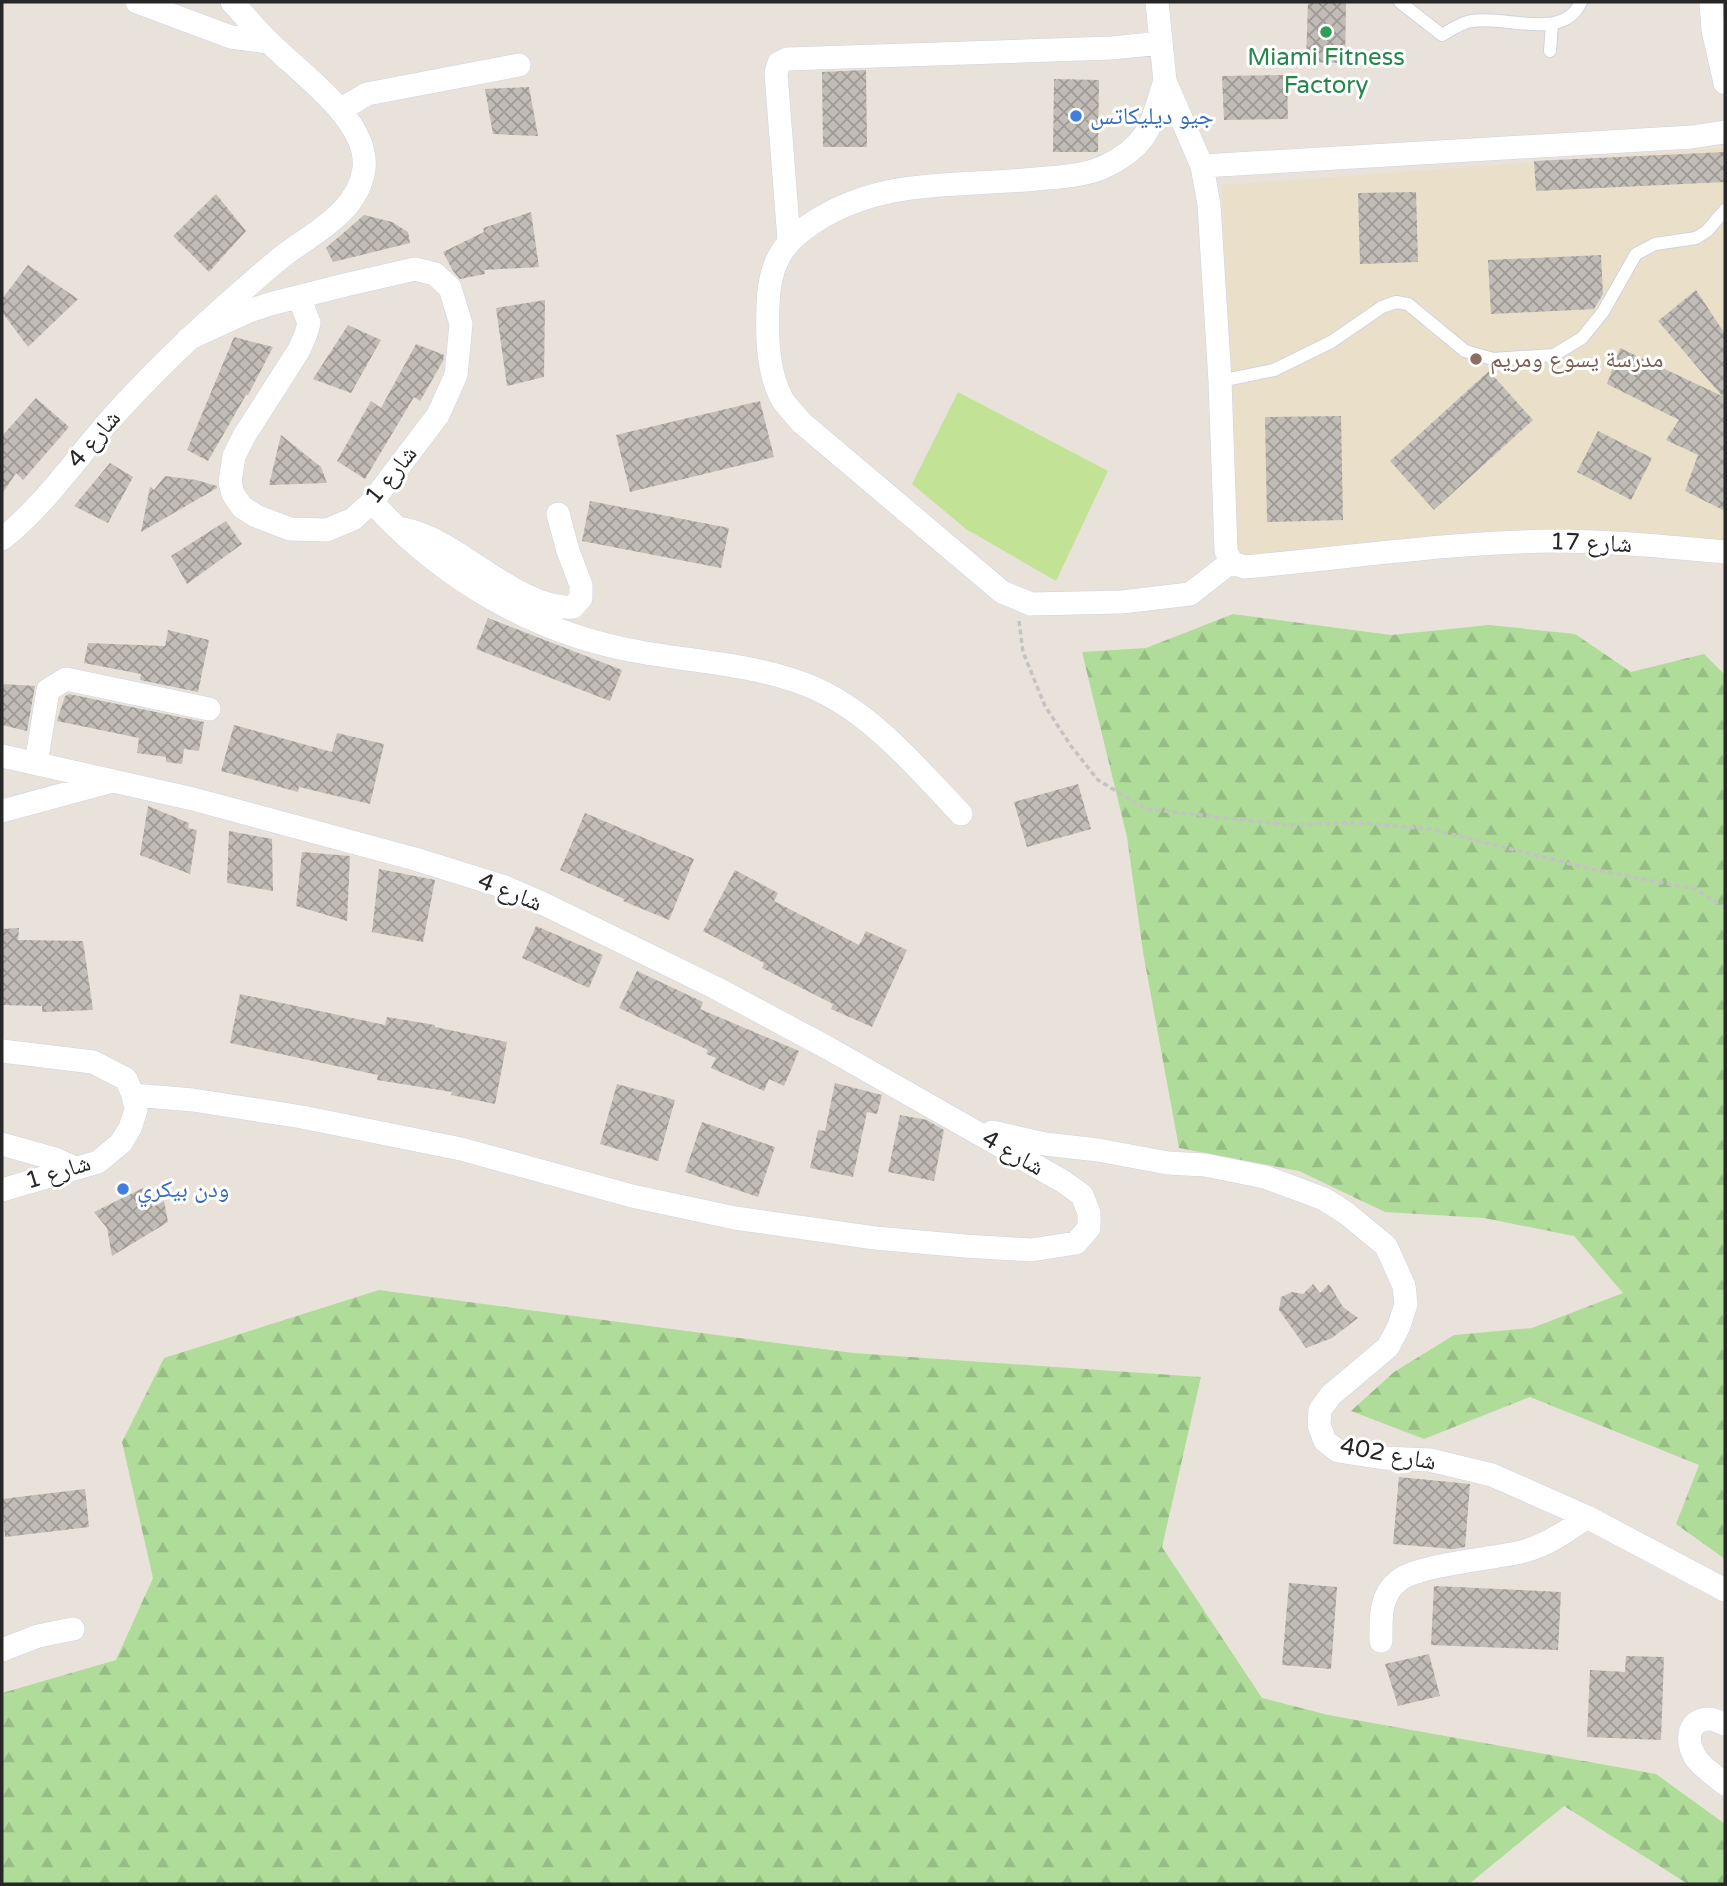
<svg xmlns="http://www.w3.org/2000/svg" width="1727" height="1886" font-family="'Varela Round','Noto Naskh Arabic',sans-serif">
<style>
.education{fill:#eae0ca}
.forest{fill:url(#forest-firs)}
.pitch{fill:#c2e396}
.building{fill:url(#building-cross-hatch)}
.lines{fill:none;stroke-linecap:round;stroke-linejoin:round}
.lane-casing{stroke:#cfd2df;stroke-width:14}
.street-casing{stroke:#cfd2df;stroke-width:24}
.path{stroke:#c3c3c3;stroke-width:3.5;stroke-dasharray:5 3.5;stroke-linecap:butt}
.lane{stroke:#fff;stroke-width:12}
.street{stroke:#fff;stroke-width:23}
.leisure-dot{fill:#2e9e5b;stroke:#fff;stroke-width:2.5}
.shop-dot{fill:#3f7fe0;stroke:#fff;stroke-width:2.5}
.education-dot{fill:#8d6e63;stroke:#fff;stroke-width:2.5}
.labels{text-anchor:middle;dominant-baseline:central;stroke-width:6;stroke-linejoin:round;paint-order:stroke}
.leisure-label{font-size:24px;fill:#27864d;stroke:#fff}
.shop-label{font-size:24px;fill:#366cbe;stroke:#fff;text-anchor:start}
.education-label{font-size:24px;fill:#785e54;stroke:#fff;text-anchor:start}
.street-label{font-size:24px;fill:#272727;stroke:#fff}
</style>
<defs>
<pattern id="forest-firs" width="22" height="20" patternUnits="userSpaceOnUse" patternTransform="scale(1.75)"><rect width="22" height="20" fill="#b0dc9a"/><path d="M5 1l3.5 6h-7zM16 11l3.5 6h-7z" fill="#97bd85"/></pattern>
<pattern id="building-cross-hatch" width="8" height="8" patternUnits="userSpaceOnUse" patternTransform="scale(1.75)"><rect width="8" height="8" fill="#c1bcb6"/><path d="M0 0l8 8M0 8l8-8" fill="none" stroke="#9d9994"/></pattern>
</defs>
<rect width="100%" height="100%" fill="#e9e2da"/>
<path class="education" d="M1725,148V540L1233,558L1222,185Z"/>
<path class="forest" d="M1233,614L1391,635L1489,625L1575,634L1631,672L1704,654L1725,675V1559L1676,1524L1699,1465L1530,1397L1424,1439L1351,1411L1394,1372L1454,1335L1532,1328L1623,1293L1574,1236L1484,1218L1385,1212L1299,1171L1179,1148L1143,952L1127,837L1082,652L1146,648Z
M379,1290L853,1353L1201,1377L1162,1547L1262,1698L1328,1715L1656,1774L1725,1824V1884H1688L1564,1806L1469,1884H460L445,1882L443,1884H2V1693L116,1660L153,1578L122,1442L164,1358Z"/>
<path class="pitch" d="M958,392L1108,471L1056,581L966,529L912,484Z"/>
<path class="building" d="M1308,2H1346L1345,63L1306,62Z
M866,70L867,147H823L822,72Z
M1287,75L1288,119L1224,120L1222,76Z
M1054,79L1099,80L1098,152H1053Z
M529,87L538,136L493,134L485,89Z
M1725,152V182L1536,191L1534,161Z
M1416,192L1418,262L1360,264L1358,193Z
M216,194L246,231L209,272L173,236Z
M531,212L539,267L484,270L485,274L460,279L453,271L443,252L484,232L483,228Z
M364,215L392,222L408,232L410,243L333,262L326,248Z
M1601,255L1603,294L1594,309L1491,314L1488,260Z
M28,265L78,299L28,347L2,312V299Z
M1696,290L1725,334V511L1685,491L1698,455L1666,440L1679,420L1607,384L1620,348L1722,396L1658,321Z
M545,300L544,377L507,386L496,308Z
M348,325L381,340L351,393L313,379Z
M234,337L273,347L248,395H246L208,461L187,450Z
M416,344L444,355L443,361L420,401L414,397L365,479L337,461L371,401L381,408Z
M1489,371L1533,420L1434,510L1390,461Z
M36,398L69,427L23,480L16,473L2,494V436Z
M760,401L774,457L630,492L616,435Z
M1341,416L1343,520L1267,522L1265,417Z
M1598,431L1652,458L1631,500L1577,472Z
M281,435L321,467L327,483L269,485Z
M110,463L133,477L108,523L74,506Z
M165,476L196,480L217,486V488L141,532L150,487L154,490Z
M590,501L729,528L721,568L582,541Z
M226,521L242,544L187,584L171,556Z
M488,618L622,670L610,701L476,649Z
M168,630L209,640L198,692L140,680L141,674L84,663L88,643L165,646Z
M2,684L35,686L27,731L2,725Z
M69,694L204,722L199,751L184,749L182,764L166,762V757L137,753L139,738L57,721L65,696Z
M234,725L332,752L337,733L384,744L370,804L299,787L298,792L221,771Z
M1078,784L1091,829L1027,847L1014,802Z
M148,806L189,823L188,828L197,830L190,874L140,855Z
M585,813L694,859L669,920L623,901L624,899L560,870Z
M229,831L272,839L273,891L227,883Z
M302,852L350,856L347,921L296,906Z
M379,869L435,880L423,942L372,932Z
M735,870L778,893L774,901L859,945L866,931L907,950L872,1027L831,1009L833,1004L762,968L764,963L703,931Z
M536,926L603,955L589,988L522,958Z
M19,928L18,940L83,941L93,1010L42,1012V1006L2,1005V929Z
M637,971L703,1002L700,1009L799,1051L784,1086L769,1079L764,1091L711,1068L716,1058L706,1054L708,1050L619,1008Z
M240,994L385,1025L387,1017L435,1025V1027L507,1042L495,1104L451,1095L452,1092L377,1080L378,1075L230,1043Z
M835,1083L882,1095L877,1114L867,1112L853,1177L810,1168L818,1130L825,1131Z
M617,1084L675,1100L658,1161L600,1144Z
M900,1115L927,1120L944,1130L934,1181L888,1172Z
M702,1122L775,1147L758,1197L685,1172Z
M143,1188L153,1207L164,1201L168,1222L112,1256L107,1228L94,1212Z
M1313,1284L1320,1293L1329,1284L1343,1307L1358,1318L1332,1338L1306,1348L1279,1310L1281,1297L1292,1292L1303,1294Z
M1399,1477L1470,1484L1465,1547L1454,1549L1393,1544Z
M85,1489L89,1527L5,1537L2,1499Z
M1289,1583L1337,1587L1331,1669L1282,1665Z
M1434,1586L1561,1592L1558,1650L1431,1645Z
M1429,1654L1440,1696L1398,1706L1385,1664Z
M1626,1656L1664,1657L1661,1740L1587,1737L1590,1670L1625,1672Z"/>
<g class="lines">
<g class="lane-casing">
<path id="lane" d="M1400,2L1442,35C1451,30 1462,22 1472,21C1506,15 1563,42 1581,2
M1550,51L1552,25
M1220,381L1274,370L1331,342L1382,307L1396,302L1408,304L1465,351L1493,359L1554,355L1582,338L1603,312L1636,254L1655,244L1696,238L1707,231L1725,210"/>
</g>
<g class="street-casing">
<path id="street" d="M137,2L231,37L268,42
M1157,2L1165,81L1202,166L1209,205L1220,381L1226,551L1231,562L1244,567C1347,558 1451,542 1554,541C1611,541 1668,547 1725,552
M1711,2L1713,30L1725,83
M1165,81C1151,123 1151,143 1108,165C1087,176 1059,177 1036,179C958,187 883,177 814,222C781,243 769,266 768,305C767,335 767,371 782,399C787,407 796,416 802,423L1002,592L1031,604L1122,602L1190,594L1231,562
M340,110L367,94L519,65
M1202,166L1692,137L1725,132
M789,240L776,73L779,63L787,59L1112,48L1161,43
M188,339L249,311L270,304L345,285L415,269L435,274L450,288L461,324L456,375L438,415L372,502L353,519L327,530L290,529L256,516L242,507L233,494L230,482L234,456L244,436L299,350L306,334L309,323L299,297
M372,502C444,581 539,636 646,653C699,662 756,665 807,685C870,710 916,767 961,814
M399,528C410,530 420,533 430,538C471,556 527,611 573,607L581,598V585L568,551L558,514
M2,539C43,507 75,460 109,421C151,374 195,332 242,291C257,278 271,265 287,253C317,231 358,211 364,169C370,120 298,72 268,41C256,29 244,15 232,2
M2,756L193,799L415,859L505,887L544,904L716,988L828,1048L1064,1182L1082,1195L1089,1213V1228L1076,1243L1031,1250L965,1246L875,1238L735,1218L632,1196L461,1149L302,1117L193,1100L133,1095
M36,764L48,690L66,679L209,709
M2,811L109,782
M2,1051L93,1062L126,1079L133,1095L136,1110L130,1128L121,1143L98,1162L2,1190
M992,1132L1045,1144L1098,1150L1168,1163L1205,1165L1265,1177L1324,1199L1346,1213L1386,1246L1404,1286L1406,1304L1399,1326L1388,1347L1331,1395L1320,1410L1319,1425L1325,1441L1338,1451L1384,1458L1430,1460L1492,1475L1587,1517L1725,1590
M2,1144L55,1159L75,1168
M1381,1641C1381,1618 1379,1597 1398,1581C1419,1564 1495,1559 1525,1551C1549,1544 1567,1531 1587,1517
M2,1650L38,1636L73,1629
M1725,1724C1720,1722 1714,1719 1709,1719C1684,1719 1686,1748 1699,1762C1706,1770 1717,1777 1725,1784"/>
</g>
<path class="path" d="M1019,621L1023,652L1045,706L1071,746L1098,780L1146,809L1290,825L1356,823L1431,829L1591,869L1695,889L1725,908"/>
<use href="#lane" class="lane"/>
<use href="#street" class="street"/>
</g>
<circle class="leisure-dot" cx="1326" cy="32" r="7"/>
<g class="shop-dot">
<circle cx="1076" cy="116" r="7"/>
<circle cx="123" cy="1189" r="7"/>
</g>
<circle class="education-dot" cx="1476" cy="359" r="7"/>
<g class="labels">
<g class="leisure-label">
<text x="1326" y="57">Miami Fitness<tspan x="1326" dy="28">Factory</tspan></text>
</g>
<g class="shop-label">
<text x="1090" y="116">جيو ديليكاتس</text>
<text x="137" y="1189">ودن بيكري</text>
</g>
<g class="education-label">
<text x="1490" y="359">مدرسة يسوع ومريم</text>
</g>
<g class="street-label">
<text transform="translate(94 439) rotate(-49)">شارع 4</text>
<text transform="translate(391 475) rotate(-51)">شارع 1</text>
<text transform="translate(1591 543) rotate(2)">شارع 17</text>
<text transform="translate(510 892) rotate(22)">شارع 4</text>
<text transform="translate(1013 1153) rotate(30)">شارع 4</text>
<text transform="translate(58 1172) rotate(-17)">شارع 1</text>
<text transform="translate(1388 1454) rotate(10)">شارع 402</text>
</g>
</g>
<rect width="1727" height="1886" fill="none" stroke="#272727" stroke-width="7"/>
</svg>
